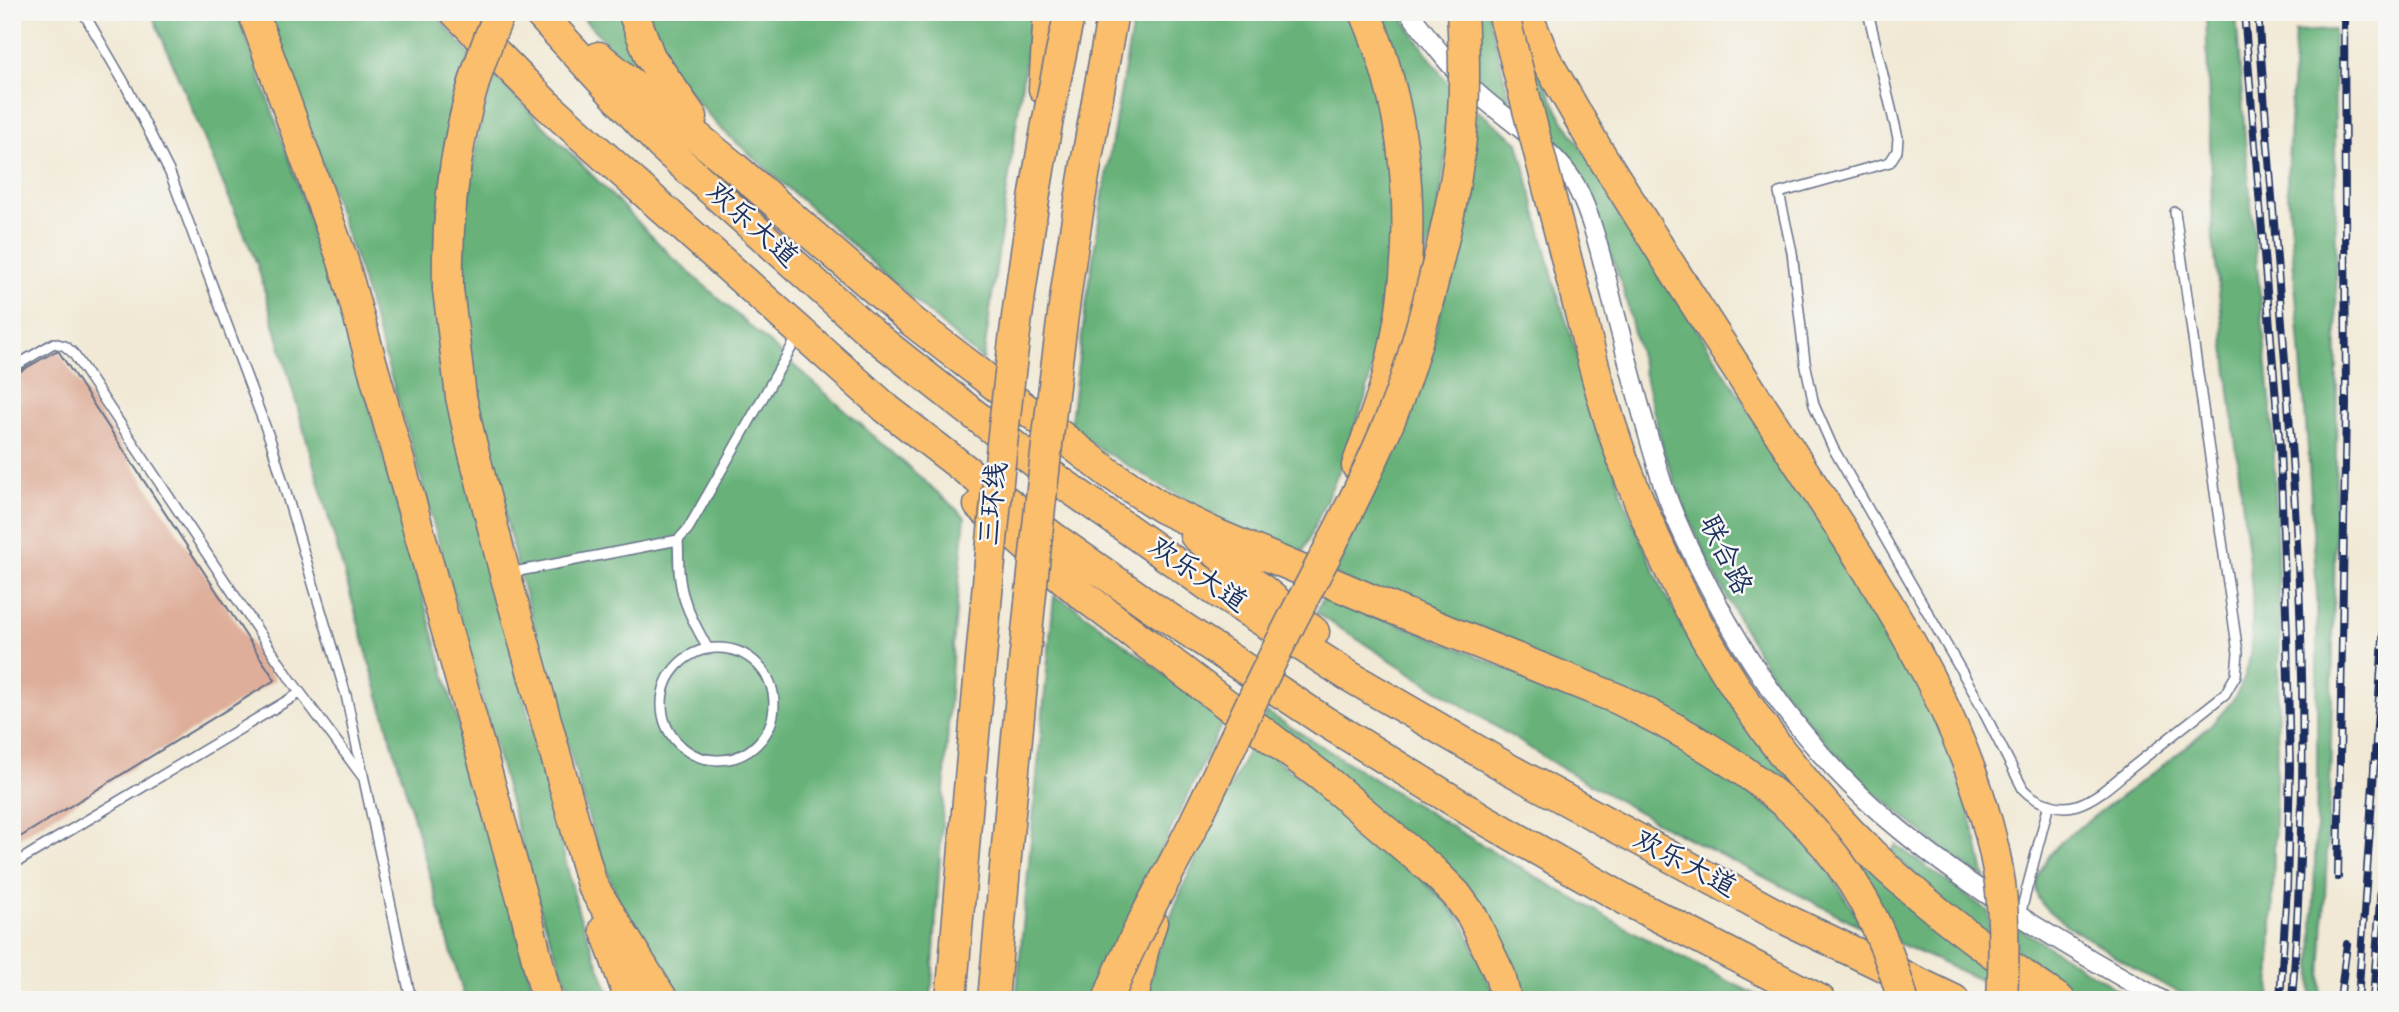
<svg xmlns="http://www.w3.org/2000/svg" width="2399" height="1012" font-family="'Indie Flower','LXGW WenKai TC',sans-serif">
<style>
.forest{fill:#67b27a;stroke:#41706c;stroke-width:2}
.building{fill:#deae9a}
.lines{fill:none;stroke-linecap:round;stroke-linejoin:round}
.service-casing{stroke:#667088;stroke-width:12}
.minor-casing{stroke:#667088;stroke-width:21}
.trunk-casing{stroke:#667088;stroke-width:33}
.service{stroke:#fff;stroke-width:9}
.minor{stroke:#fff;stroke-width:18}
.trunk{stroke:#fabe6d;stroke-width:30}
.rail-casing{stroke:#1b2f5e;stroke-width:8}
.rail{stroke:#f6f6f2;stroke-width:5;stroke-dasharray:16;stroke-linecap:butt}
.trunk-bridge-casing{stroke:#667088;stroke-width:33;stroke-linecap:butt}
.trunk-bridge{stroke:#fabe6d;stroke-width:30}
.labels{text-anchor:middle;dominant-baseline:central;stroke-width:5;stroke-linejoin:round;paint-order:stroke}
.street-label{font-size:28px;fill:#1b2f5e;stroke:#f6f6f2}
</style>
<rect width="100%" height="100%" fill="#f6f6f2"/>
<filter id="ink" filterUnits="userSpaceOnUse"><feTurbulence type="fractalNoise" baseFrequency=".0143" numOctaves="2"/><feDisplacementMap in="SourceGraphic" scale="14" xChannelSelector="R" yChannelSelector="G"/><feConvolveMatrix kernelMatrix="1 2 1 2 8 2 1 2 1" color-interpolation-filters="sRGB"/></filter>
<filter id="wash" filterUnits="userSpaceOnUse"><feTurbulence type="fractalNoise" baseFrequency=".00686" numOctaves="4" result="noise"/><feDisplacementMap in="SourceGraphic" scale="28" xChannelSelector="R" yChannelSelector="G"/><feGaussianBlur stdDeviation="1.57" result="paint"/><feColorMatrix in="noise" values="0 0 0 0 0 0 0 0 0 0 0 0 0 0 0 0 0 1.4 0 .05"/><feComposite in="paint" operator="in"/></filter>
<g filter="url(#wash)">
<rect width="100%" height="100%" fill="#f1e9d5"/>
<path class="forest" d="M151,12H237L289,158L358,366L536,1000H465L257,264Z
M269,12H434L470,55L458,93L459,442L579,914L612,1000H576L563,973L539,907L414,453L356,261Z
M577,12H622L656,94Z
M646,12H1032L983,361L718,126L674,74Z
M1135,12H1351L1371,63L1396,174L1391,285L1365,399L1339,471L1300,559C1220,522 1145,477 1070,430C1086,288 1109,152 1135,12Z
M1374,12H1398L1451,88L1447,150L1436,224L1420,274Z
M1475,12H1488L1513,111L1477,80Z
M2206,12H2236L2246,153L2273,428L2280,630L2270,1000C2253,1000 2209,1003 2196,999C2166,989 2120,960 2094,942C2079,933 2042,912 2037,895C2032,877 2048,857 2059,844C2070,833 2085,824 2097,814C2138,783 2204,740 2234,698C2256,666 2252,627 2252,590L2213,238Z
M2334,30L2337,382L2334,596L2330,790L2320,1000H2311L2317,789V596L2308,449L2287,181L2295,32Z
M1527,48L1561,116L1893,636C1904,659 1918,680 1928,703C1954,759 1974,819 1985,879L1932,841L1865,784L1823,739L1774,679L1753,645L1718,581L1689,519L1664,453L1623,288L1587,189L1568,158L1547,136Z
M495,76L672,257L965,517L953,646L931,1000H676L624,915L593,833L518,569L474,386L464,307V226L476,145L482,115Z
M1477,110L1518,142L1556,289L1626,505L1663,591L1681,621L1990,969L1989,984L1898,943L1798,801L1334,574C1370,496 1413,412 1436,329C1456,258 1465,183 1477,110Z
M1325,593L1623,717L1716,768L1780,815L1827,868L1864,928L1662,825L1563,769L1316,613Z
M1054,596L1074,606L1224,719L1155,863L1097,1000H1016Z
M1267,712C1429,814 1593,917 1767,1000H1520L1513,970L1262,721Z
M1253,741L1425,877L1466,929L1496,1000H1145C1165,909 1213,825 1253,741Z
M1896,845L1988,911L1990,938L1949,907L1891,852Z
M2016,926L2134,1000H2081L2017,957Z"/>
<g id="blocks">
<path class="building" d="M56,351L59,352L275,680L12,842V376Z"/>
</g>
</g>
<g filter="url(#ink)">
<use href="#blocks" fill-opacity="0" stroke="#667088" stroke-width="2"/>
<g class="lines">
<g class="service-casing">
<path id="service" d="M83,12L125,84L170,173L271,442L346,695L411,1000
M1868,12L1898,138L1897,151L1890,162L1779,193L1792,252L1805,362L1814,405L1833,448L1974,693L2023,789C2035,802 2059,811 2077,805C2099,798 2117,779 2135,765C2165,741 2195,718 2225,694L2236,675L2238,653L2175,212
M12,365H17L54,343L65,346L73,353L291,680L362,776
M678,540C679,553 678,567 680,580C683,605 697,628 708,649
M509,573L678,540L688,529L798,336
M662 704a56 56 0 1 1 112 0a56 56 0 1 1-112 0Z
M12,865L300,693
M2020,915L2049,804"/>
</g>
<g class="minor-casing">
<path id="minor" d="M1409,12C1430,40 1451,68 1476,92C1506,120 1554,148 1575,184C1594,220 1604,268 1614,308C1629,366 1644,425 1662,482C1674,519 1692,554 1710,589C1754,674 1813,756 1886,818C1970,890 2066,946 2162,1000"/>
</g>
<g class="trunk-casing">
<path id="trunk" d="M253,12L343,261L525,909L547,1000
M455,12L546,104L887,409L1054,538L1155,609L1324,721L1480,817L1626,900L1820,1000
M538,12L661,145L871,333L1051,475L1213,589L1349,676L1509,769L1785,919L1954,1000
M633,12L650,57L692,117
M1526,12L1545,58L1594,144L1657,244
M599,57L733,166L913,322L1109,473L1162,508L1218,535L1401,612L1618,699L1650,715
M1044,89L1049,12
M1571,277C1587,338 1601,401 1623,460C1678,608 1759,744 1872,854C1929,909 1994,956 2060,1000
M448,289L461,397L469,434L505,574L592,885L663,1000
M1357,466C1367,436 1380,406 1388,375C1419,255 1414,126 1365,12
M979,505L1080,593L1321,776L1433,871L1456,894L1472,916L1500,975L1506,1000
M1195,535L1314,632
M605,929L630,1000
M1133,1000L1143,951L1152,922"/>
</g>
<use href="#service" class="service"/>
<use href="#minor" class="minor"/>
<use href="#trunk" class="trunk"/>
<g class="rail-casing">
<path id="rail" d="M2244,12L2280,449L2287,639L2290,768L2287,887L2280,1000
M2258,12C2272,220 2294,427 2301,635C2305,757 2301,878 2292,1000
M2338,877L2346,405L2344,12
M2340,1000L2347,944
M2358,1000L2387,582
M2373,1000L2387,801"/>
</g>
<use href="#rail" class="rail"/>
<g class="trunk-bridge-casing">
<path id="trunk-bridge" d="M1503,12L1571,277
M1657,244C1708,325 1760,404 1812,484C1892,606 1978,737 2000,883C2005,922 2004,961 2002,1000
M448,289C446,194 461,99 500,12
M1650,715C1781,784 1862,852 1903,1000
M951,1000C963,857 975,715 989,572C1007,384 1028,197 1070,12
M993,1000C1014,771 1033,543 1063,315C1076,214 1095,113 1113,12
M1108,1000C1132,934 1169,876 1199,813C1223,765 1244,716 1268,668C1306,590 1350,514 1384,434C1406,385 1420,333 1433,282C1447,227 1460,170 1463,114C1465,80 1464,46 1462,12"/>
</g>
<use href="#trunk-bridge" class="trunk-bridge"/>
</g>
</g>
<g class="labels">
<g class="street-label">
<text transform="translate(751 226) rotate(42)">欢乐大道</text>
<text transform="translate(995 504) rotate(-84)">三环线</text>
<text transform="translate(1724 556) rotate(64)">联合路</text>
<text transform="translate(1197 576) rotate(34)">欢乐大道</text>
<text transform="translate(1684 865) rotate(28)">欢乐大道</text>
</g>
</g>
<rect width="2399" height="1012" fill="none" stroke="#f6f6f2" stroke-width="42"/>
</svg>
